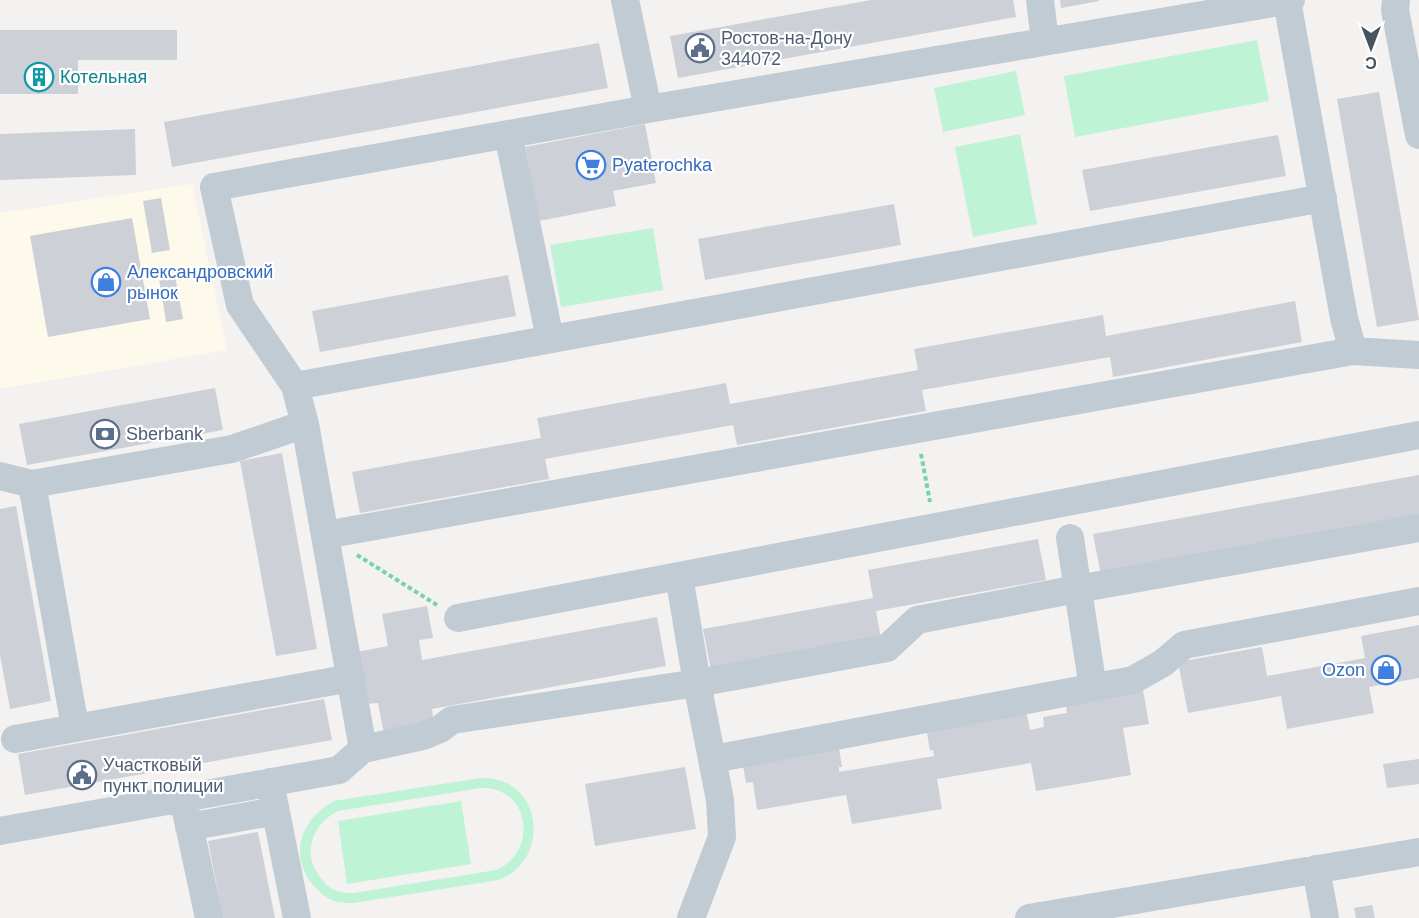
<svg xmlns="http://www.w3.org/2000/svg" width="1419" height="918" font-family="Arial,sans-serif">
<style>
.commercial{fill:#fdf9eb}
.green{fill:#bef3d5;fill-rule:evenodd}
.building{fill:#cdd0d6}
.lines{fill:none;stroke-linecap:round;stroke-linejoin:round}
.path{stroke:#74d3a9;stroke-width:4;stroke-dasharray:4.5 3;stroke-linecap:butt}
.minor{stroke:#c1cbd3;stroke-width:28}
.labels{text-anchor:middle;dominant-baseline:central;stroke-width:4.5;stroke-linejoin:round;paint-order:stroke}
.service-label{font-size:18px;fill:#4e5e75;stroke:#fff;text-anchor:start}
.culture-label{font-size:18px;fill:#0d838f;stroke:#fff;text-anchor:start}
.shop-label{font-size:18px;fill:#366cbe;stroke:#fff;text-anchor:start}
</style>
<rect width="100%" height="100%" fill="#f4f1f1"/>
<path class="commercial" d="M192,184L227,350L0,389V213Z"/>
<path class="green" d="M1257,40L1269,101L1075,137L1064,76Z
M1016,71L1025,115L943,132L934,88Z
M1020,134L1037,224L973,237L955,147Z
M653,228L663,290L561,307L550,245Z
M480,778C542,775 553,858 499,880L354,903C346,903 338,903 331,900C325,897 320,892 316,888C287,858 300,819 334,801ZM481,788C530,786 539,852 496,870L354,893C348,893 341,893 335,890C330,888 324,883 321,878C301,855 312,824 338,811Z
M461,801L471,864L347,884L338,821Z"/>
<path class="building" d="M871,0H1013L1016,17L678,78L670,36Z
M1060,0H1099V1L1061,8Z
M0,30H177V60H78V94H0Z
M599,43L608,88L172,167L164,122Z
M1379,92L1419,320L1377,327L1337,99Z
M645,124L656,183L613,191L616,206L539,221L525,147Z
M135,129L136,175L0,180V134Z
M1278,135L1286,176L1090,211L1082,170Z
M161,198L170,250L152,253L143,201Z
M894,204L901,245L705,280L698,239Z
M132,218L150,319L48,337L30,236Z
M174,270L183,319L166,322L158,272Z
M508,275L516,316L320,352L312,311Z
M1295,301L1302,342L1113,377L1110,357L922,390L926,411L737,445L733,425L545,459L549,479L360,513L352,472L541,438L537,418L726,383L730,404L918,370L914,349L1103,315L1106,336Z
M215,388L223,430L27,465L19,424Z
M282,453L317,649L276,656L240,461Z
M1419,475V517L1101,575L1093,534Z
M16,506L51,701L10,709L0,655V509Z
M1038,539L1046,580L876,611L881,639L711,670L703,629L873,598L868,570Z
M427,606L433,638L419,640L422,660L657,617L666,666L432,709L434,725L384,734L378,703L366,704L357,652L388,646L382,614Z
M1419,625V678L1369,687L1374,713L1287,729L1281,696L1188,713L1178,662L1262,647L1267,676L1365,658L1361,636Z
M1143,690L1149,724L1123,728L1131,775L1036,791L1031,763L937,779L942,809L852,824L846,795L757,810L753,782L746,783L742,759L838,742L842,767H839V772L934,756L933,750L930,751L926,727L1026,710L1030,730L1044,727L1043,717L1067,713L1066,704Z
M324,699L332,740L25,795L18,754Z
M1419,759V784L1387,788L1383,764Z
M685,767L696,829L595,846L585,784Z
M258,832L275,918H223L208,841Z
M1372,905L1375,918H1356L1354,908Z"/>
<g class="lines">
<path class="path" d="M921,454L930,502
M357,555L437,605"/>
<path class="minor" d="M625,0L648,109
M1040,0L1045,41
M1396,0L1395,10L1419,135
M1287,1L1344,318L1353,351L1419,355
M508,134L550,339
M295,386L1323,198
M0,476L32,484L232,449L305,424
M32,484L75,727
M325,535L1353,351
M1070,538L1093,688
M679,576L697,683L720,800L722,837L691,918
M458,618L1419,435
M15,739L351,678
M363,749L305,424L295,386L240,305L214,187L648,109L1291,0
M713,759L1133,680L1163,663L1184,645L1419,601
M270,782L297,918
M183,797L209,918
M189,827L275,811
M0,831L339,770L363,749L423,736L440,729L452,720L697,683L887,648L917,620L1077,589L1419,528
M1316,869L1325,918
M1029,918L1419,852"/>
</g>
<defs>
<g id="civic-ring" transform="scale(1.5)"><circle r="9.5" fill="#fff" stroke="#5c6f8a" stroke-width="1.5"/><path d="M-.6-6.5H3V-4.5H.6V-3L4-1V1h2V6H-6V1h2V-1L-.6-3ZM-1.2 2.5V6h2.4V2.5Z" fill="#5c6f8a"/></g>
<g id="building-ring" transform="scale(1.5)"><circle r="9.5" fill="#fff" stroke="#0f9aa8" stroke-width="1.5"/><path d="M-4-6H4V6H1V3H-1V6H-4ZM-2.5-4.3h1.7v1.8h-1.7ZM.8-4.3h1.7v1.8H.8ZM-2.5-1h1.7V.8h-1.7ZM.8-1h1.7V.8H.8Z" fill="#0f9aa8"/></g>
<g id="supermarket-ring" transform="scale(1.5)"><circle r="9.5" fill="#fff" stroke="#3f7fe0" stroke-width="1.5"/><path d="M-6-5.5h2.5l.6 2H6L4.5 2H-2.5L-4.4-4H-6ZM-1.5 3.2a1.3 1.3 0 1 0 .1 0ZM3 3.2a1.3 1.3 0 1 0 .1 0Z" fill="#3f7fe0"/></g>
<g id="shop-ring" transform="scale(1.5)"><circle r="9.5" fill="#fff" stroke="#3f7fe0" stroke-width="1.5"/><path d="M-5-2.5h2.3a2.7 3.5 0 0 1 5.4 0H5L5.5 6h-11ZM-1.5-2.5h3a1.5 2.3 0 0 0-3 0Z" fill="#3f7fe0"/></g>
<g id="bank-ring" transform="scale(1.5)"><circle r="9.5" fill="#fff" stroke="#5c6f8a" stroke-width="1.5"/><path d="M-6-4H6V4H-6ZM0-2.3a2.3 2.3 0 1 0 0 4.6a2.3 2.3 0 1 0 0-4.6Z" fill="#5c6f8a"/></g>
</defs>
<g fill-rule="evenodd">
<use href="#civic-ring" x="700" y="48"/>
<use href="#building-ring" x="39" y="77"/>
<use href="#supermarket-ring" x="591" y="165"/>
<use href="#shop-ring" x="106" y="282"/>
<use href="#bank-ring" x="105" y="434"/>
<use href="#shop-ring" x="1386" y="670"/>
<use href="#civic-ring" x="82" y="775"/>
</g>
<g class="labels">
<g class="service-label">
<text x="721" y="38">Ростов-на-Дону<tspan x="721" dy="21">344072</tspan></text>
<text x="126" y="434">Sberbank</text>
<text x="103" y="765">Участковый<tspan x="103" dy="21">пункт полиции</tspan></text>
</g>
<g class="culture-label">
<text x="60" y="77">Котельная</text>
</g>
<g class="shop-label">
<text x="612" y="165">Pyaterochka</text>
<text x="127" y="272">Александровский<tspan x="127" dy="21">рынок</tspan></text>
<text x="1365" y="670" text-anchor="end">Ozon</text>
</g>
</g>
<g transform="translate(1371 48) rotate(180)" stroke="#ffffff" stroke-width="4.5" paint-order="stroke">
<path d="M0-4.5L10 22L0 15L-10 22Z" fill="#485360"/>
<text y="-9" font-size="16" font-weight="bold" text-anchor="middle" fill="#485360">С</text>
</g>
</svg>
